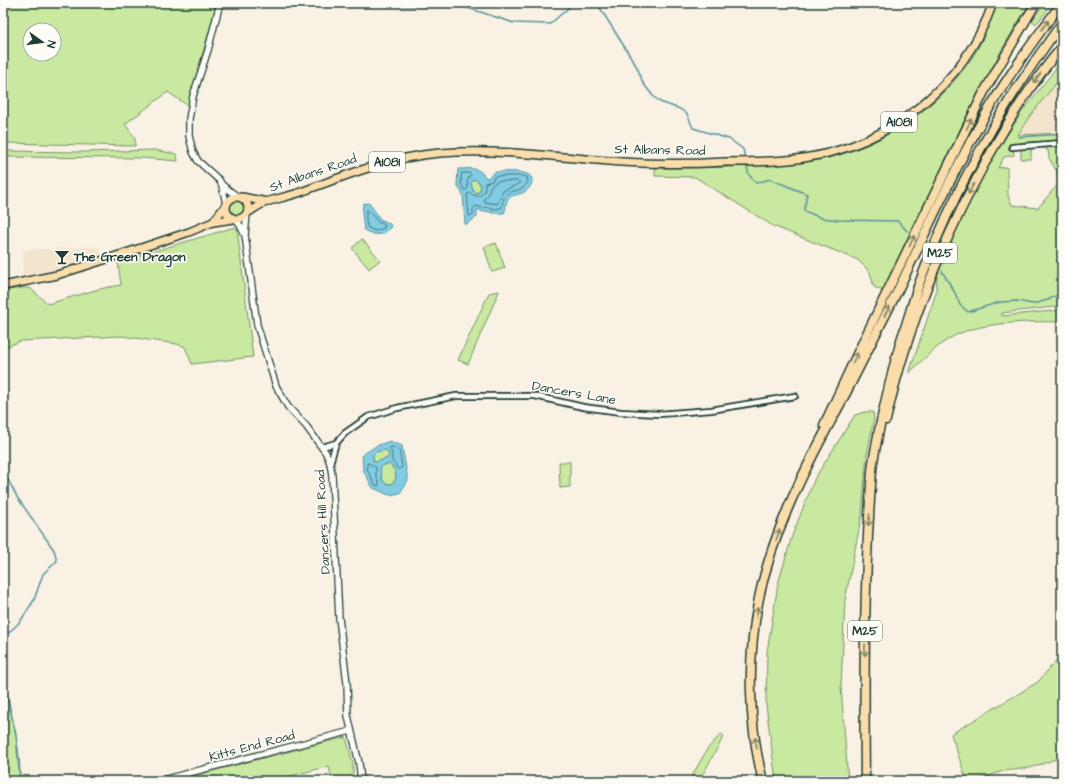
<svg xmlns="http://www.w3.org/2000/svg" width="1065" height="784" font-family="'Architects Daughter',sans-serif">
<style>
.built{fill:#f2e4cd}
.green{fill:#c9e8a0;stroke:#74926a;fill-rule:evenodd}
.water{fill:#82cce3;stroke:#5a939d;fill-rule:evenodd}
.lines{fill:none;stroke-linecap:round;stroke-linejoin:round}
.shore{stroke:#47767a;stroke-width:1}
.stream{stroke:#5a939d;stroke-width:1.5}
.minor-casing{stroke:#1f3d34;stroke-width:8}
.tertiary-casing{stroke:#1f3d34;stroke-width:8}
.primary-casing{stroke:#1f3d34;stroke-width:10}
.motorway-casing{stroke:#1f3d34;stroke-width:11}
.minor{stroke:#fdfcf7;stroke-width:4.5}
.tertiary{stroke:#fdfcf7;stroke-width:5.5}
.primary{stroke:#fbddab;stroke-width:7}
.motorway{stroke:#fbddab;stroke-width:8}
.oneway{stroke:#82856a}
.labels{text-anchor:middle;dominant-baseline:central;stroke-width:3.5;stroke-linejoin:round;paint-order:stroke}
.shield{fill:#fdfcf7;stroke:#62766e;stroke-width:1}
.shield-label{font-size:12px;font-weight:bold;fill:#1f3d34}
.street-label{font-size:13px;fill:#1f3d34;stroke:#fdfcf7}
.poi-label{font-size:13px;font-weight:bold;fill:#1f3d34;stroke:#fdfcf7;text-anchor:start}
</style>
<rect width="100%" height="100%" fill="#f8f1e4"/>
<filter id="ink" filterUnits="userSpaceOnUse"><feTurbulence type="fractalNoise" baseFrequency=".025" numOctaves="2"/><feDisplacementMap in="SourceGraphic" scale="8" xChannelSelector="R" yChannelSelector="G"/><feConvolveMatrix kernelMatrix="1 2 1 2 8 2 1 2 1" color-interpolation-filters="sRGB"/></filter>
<g filter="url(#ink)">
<path class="built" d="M1062,76V133L1018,135L1029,117Z
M99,247L101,257L67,268L23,276V250Z"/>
<path class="green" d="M3,3H217L188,106L168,92L125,124L135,138V146L3,143ZM30,30H54V54H30Z
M997,3H1030C972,94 930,194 885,292L874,287L870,272L858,260L773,226L695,177L655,176V168C687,168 718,168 749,166C776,165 802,163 828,158C886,144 938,107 972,58C983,41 990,22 997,3Z
M1044,3H1053L1036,24L1032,21Z
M1062,60V76L1029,117L1018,135L1062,133V140L1012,144L1014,155L1004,157L998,168L1007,167L1008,196L1012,205L1038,208L1058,184L1057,172L1049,158L1048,150L1042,147H1062V306L1002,313V316L1062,310V322C1033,321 979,322 954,336C937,345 923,360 909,373L936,293L937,275L956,230L973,195L996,152L1022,112Z
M1021,148H1031V159H1021Z
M154,150L177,154L178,161L142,158L3,157V151L85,152Z
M474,179C480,181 483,188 478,193L473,191L470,183Z
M228 209a9 9 0 1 1 18 0a9 9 0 1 1-18 0Z
M235,227L237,229L253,357L192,364L185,347L177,344L121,336L21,341L3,348V291L22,288H30L48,304L99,289L121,285L118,262Z
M362,239L380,260L369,269L352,248Z
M496,243L505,268L492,272L484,247Z
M499,291L468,364L458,360L489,293Z
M864,412H873L874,419L867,454L862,514L845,600L841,686L848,781H776L766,705L767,652L778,584L792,536L815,478L855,415Z
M385,450L389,453L388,458L376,462L373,461V455L376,452Z
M559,462H570V487L560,488Z
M390,464L395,471L396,479L392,484H386C381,479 380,474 380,467L384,465Z
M1062,653V757L1030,768L1003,771L975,781H967L951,734L1038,682Z
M3,698L8,701C15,727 21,754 20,781H3Z
M721,734L724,736L699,781H689L708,748Z
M346,737L353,764V781H332L329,766L272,781H173Z"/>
<path class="water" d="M458,169C469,169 479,166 485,177L488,178L495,172C503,172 532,169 532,180C532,184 530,188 526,191C521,195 513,194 509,198C505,201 507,208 504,213H492L488,211L483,212L477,209V217L465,225L463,195L457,184ZM474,179L479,182L481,185L480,191L478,193L473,191L471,183Z
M367,203L370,204L380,219L389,223L391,226C384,237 375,236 364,230L362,214L363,204Z
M390,441L402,446L408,480L400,493L389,495L373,488L363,470L362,455L376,446ZM385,450L389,453L388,458L376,462L373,461V455L376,452ZM390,464L395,471L396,479L392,484H386L382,480L380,467L384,465Z"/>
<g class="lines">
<path class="shore" d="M462,173H470L471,174L467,181L468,188L466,190H464L461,183Z
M495,176H522L527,177L528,181C523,194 511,188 505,196C502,200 503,205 501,208L494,209L488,207L483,208L476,206L473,209V215L469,216L467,194L470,193L475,196H480L485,190V183L492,181Z
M498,181H518L520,183L503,191L497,204L485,202L484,199L488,195L490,187Z
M368,210L378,222L385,225L384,228L376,231L368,228L366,221V211Z
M391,447L399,449L402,467L400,469H398L392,461V453L390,449Z
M368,463L376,467V475L379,484L378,486L375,485L367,469V464Z"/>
<path class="stream" d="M335,3L376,5L465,7L514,23L550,24L574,3
M597,3L637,67L643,83L653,96L660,102L680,109L687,114L693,128L729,139L743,149L745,159
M1019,137L1062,134
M746,164L749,175L756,183L770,179L807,194L804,211L822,218L838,220L898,221L907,231
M942,271L955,293L960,305L968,312L1000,302L1017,301L1033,304L1048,300L1055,296L1062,295
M3,348L4,376L3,386
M3,470L17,497L54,550L57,561L43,574L34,600L20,622L3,638
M3,677L16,735L20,781"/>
<g class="minor-casing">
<path id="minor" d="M1012,147L1062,143
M322,447L336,443
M330,463L336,443L345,433L368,417L397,408L456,396H535L583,407L621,412L659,414L711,410L795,396"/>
</g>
<g class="tertiary-casing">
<path id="tertiary" d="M220,3L208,50L193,96L189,119V136L193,152L198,161L219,180L222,185L238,197
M222,185L226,204
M247,214L245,235L257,325L276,386L288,407L306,426L326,453L330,463L332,475L339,618L347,683L348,716L359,763L361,781
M235,219L240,225L244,234
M158,781L351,731"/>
</g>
<g class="primary-casing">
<path id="primary" d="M226 208a11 11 0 1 1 22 0a11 11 0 1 1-22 0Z
M242,197L267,202
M247,213C254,209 261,203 269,201C280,198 290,196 301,192C346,175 391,157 440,153C501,148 561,158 622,162C656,164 691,164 725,162C752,162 778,162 804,158C890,145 964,85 993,3
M213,222L226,205
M3,286L57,275L135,250L189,232L213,222L233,219"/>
</g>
<g class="motorway-casing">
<path id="motorway" d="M886,420C907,328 940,246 985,163C1008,122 1031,83 1062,47
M824,425L858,352L984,92L1036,3
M763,781C748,722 747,657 759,598C772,535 801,476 832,419C850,387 866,353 883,320C916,256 943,190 978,128C1002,84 1032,42 1062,3
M865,781C864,678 864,574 872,471C873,459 876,447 878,435C885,402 892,370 902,337C909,317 914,296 922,276C956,185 1004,101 1062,23"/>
</g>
<use href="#minor" class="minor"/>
<use href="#tertiary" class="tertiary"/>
<use href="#primary" class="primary"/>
<use href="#motorway" class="motorway"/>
</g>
<defs><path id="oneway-shaft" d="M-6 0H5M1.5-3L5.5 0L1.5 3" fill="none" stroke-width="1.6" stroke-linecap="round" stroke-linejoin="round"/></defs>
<g class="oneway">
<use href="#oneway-shaft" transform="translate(1045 25) rotate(-54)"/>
<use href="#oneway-shaft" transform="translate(1037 78) rotate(127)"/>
<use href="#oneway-shaft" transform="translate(969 124) rotate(-64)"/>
<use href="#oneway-shaft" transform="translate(971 189) rotate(118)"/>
<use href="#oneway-shaft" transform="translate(912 241) rotate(-65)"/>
<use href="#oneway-shaft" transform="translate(887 311) rotate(-63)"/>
<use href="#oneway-shaft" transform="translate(855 358) rotate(-64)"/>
<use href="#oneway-shaft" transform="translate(869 520) rotate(95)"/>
<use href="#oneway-shaft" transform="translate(778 535) rotate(-70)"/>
<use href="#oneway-shaft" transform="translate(757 613) rotate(-81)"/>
<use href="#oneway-shaft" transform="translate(865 650) rotate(90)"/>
<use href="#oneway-shaft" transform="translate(756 743) rotate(-100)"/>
</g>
</g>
<defs>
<g id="bar-bare" transform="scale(1.2)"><path d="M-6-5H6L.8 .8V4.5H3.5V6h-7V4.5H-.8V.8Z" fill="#1f3d34" stroke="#fdfcf7" stroke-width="2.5" paint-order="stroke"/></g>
</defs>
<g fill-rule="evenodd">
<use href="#bar-bare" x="62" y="257"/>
</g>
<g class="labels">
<g class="shield">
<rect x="881" y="112" width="36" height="20" rx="3"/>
<rect x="369" y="152" width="36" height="20" rx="3"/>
<rect x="923" y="243" width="34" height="20" rx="3"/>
<rect x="848" y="621" width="34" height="20" rx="3"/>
</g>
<g class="shield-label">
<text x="899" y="122">A1081</text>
<text x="387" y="162">A1081</text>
<text x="940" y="253">M25</text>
<text x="865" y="631">M25</text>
</g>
<g class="street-label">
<text transform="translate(660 150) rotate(1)">St Albans Road</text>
<text transform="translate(313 173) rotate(-19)">St Albans Road</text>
<text transform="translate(574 393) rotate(10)">Dancers Lane</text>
<text transform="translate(323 522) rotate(-93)">Dancers Hill Road</text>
<text transform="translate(252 746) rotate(-15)">Kitts End Road</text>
</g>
<g class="poi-label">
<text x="74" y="257">The Green Dragon</text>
</g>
</g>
<rect width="1065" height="784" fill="none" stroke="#fdfcf7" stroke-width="16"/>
<rect x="8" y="8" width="1049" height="768" fill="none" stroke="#1f3d34" stroke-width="1.5" filter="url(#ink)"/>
<g transform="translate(42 42) rotate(104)"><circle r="19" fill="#fdfcf7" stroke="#a4b0a9"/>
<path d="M0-3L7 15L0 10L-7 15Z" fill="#1f3d34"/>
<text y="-6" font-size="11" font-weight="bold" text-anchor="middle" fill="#1f3d34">N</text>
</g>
</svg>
